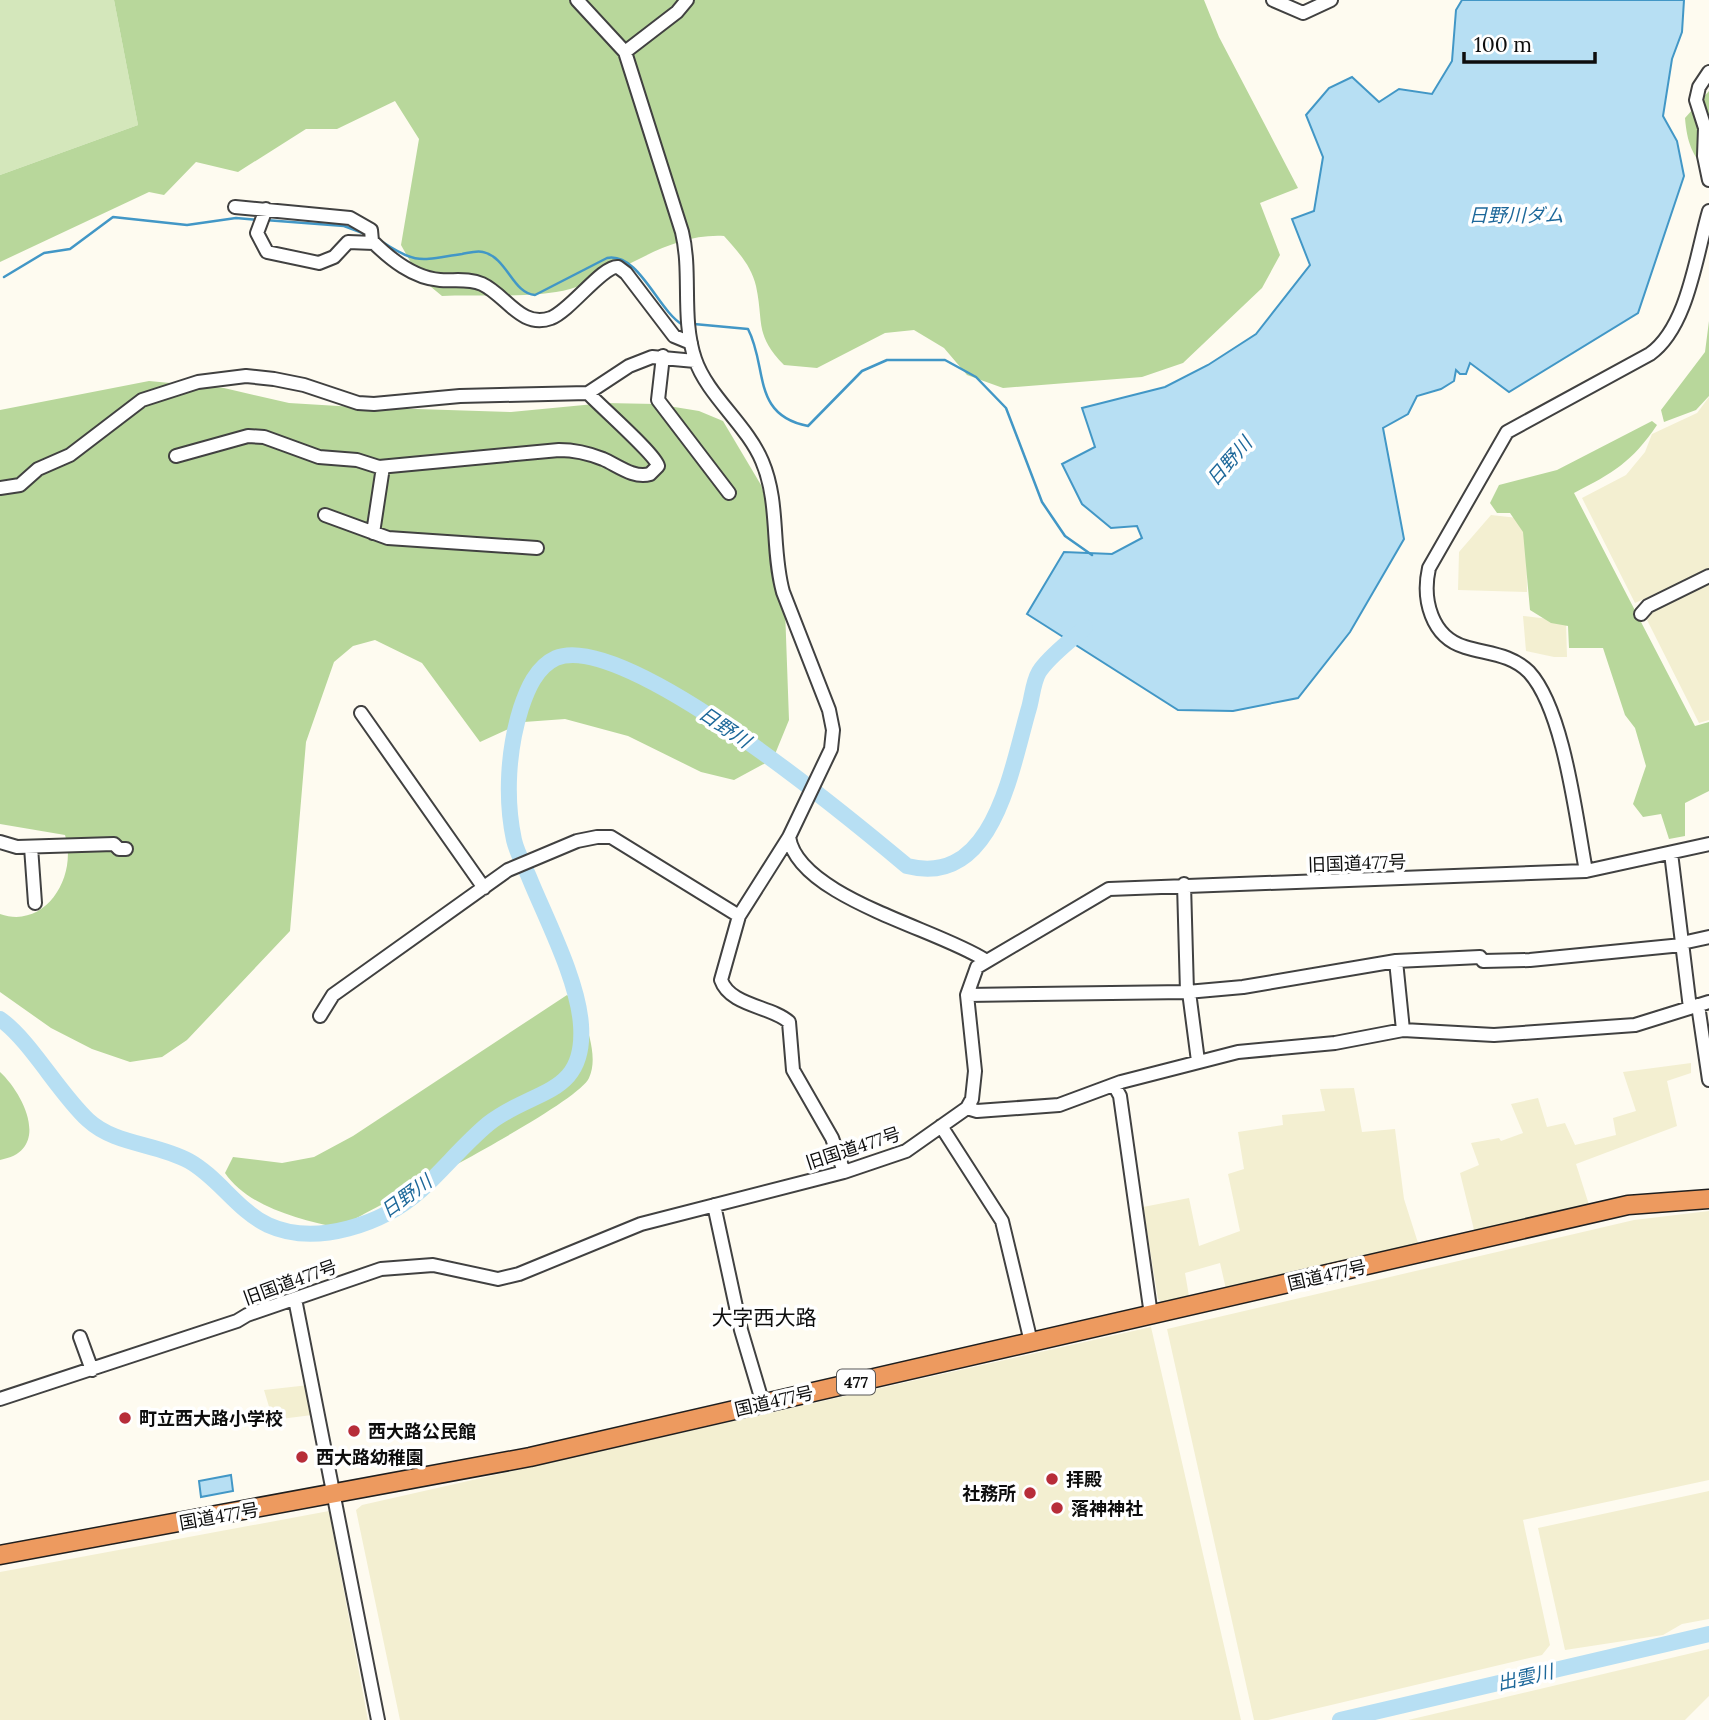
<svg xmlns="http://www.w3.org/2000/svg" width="1709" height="1720" font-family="Lora,'Noto Sans JP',serif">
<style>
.farmland{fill:#f3efd1}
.green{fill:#d4e7bb}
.forest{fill:#b8d79b}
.water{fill:#b7dff3;stroke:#4297c6;stroke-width:2}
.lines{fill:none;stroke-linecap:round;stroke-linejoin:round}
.stream{stroke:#4297c6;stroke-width:2.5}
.river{stroke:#b7dff3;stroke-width:16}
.minor-casing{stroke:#414141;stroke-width:16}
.highway-casing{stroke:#1f1f1f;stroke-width:21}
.minor{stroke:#fff;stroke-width:12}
.highway{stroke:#ed9a5f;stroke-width:18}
.poi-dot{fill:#b72d39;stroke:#fff;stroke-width:2.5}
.labels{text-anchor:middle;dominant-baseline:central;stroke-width:7;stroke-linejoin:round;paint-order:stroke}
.shield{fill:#fff;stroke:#565656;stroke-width:2}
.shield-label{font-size:16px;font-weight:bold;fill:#0e0e0e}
.street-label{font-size:18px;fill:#0e0e0e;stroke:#fff}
.poi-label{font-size:18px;font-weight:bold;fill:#0e0e0e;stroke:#fff;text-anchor:start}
.water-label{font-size:19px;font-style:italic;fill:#1d689a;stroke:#fff}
.quarter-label{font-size:21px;fill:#0e0e0e;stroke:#fff}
</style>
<rect width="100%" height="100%" fill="#fefbf0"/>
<path class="farmland" d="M1709,397V570L1635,603L1582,498L1626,475L1645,452L1652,434L1697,413Z
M1491,515L1518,518L1526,527L1527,592L1458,590L1459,552Z
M1709,582V720L1699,723L1647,620L1657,606Z
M1523,616L1566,621L1567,657H1554L1526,651Z
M1691,1063V1073L1667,1081L1677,1126L1576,1164L1590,1208L1475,1234L1460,1173L1479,1165L1471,1143L1499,1138L1501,1141L1523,1133L1511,1104L1538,1098L1547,1127L1565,1123L1575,1145L1616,1135L1613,1118L1636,1111L1623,1072Z
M1354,1088L1362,1132L1395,1129L1404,1199L1419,1246L1226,1289L1220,1263L1185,1273L1189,1296L1164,1304L1158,1299L1143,1207L1189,1198L1199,1246L1240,1231L1228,1174L1244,1169L1238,1132L1283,1125L1282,1115L1325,1111L1320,1089Z
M1709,1211V1480L1523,1520L1550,1645L1542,1655L1268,1720H1254L1167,1329L1634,1220Z
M1151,1327L1241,1720H400L356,1510L362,1505Z
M309,1385L312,1415L273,1420L264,1390Z
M1709,1491V1619L1682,1624L1663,1635L1565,1650L1538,1528Z
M329,1511L368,1720H0V1572Z
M1709,1649V1696L1685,1720H1408Z"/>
<path class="green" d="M0,0H114L138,125L0,175Z"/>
<path class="forest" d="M114,0H1204L1219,37L1298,188L1260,203L1280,255L1262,288L1183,363L1142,377L1003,388L967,375L944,348L914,330L885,333L817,368L784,365C754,334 764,323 756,286C751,265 738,252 724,236C666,233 624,274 570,289C534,299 479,294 442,296L419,277L401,245L419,139L395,101L337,129H306L238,172L196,162L164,195L149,192L0,262V175L138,125Z
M1709,91V173C1692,156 1687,142 1685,118Z
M1709,321V396L1696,410L1664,422L1661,410L1705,352Z
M149,381L224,388L289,403L355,407L511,412L605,403L656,404L699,411L723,421L761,485L783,553L789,720L773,759L734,780L701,772L628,736L565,719L524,722L480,742L422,663L375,640L353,646L334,662L306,742L290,931L187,1040L162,1057L130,1062L92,1049L51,1028L0,992V914C46,930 78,876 65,835L0,824V410Z
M1652,421L1657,425C1632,462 1613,473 1574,493L1695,726L1709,722V791L1685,803V836L1669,839L1661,814L1643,817L1633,804L1646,766L1635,728L1625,715L1603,648H1569L1568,626L1551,623L1530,610L1523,532L1510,513H1497L1490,503L1499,485L1557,470Z
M567,995L581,1005C586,1028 599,1056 589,1078C576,1106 377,1206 338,1228C299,1219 248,1207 225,1173L233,1157L282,1163L314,1157L353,1136Z
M0,1072C24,1094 52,1151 0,1160Z"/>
<path class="water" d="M1462,0H1684L1682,32L1672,59L1663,116L1677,141L1684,176L1638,313L1509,392L1470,363L1466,374H1460L1456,370L1454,381L1441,389L1417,396L1408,414L1383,428L1404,539L1350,632L1298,698L1233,711L1178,710L1027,614L1064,552L1112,554L1142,538L1137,526L1111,528L1082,504L1062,464L1095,447L1082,408L1165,387L1208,365L1256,334L1310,265L1292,219L1314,211L1323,157L1306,115L1329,88L1352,77L1379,102L1399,89L1432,94L1452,61L1456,10Z
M231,1475L233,1491L201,1497L199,1481Z"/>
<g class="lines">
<path class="stream" d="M265,220L344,226L368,235
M381,241C417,265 420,260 462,254C468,253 477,250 483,252C507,257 513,294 535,295L607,258C639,252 658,311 683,325
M4,277L44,253L70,249L113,217L187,225L236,218L258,220
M694,324L748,329C768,367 751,415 808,426L862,371L887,360H945L976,377L1006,408L1042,502L1065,536L1092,555"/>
<path class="river" d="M0,1019C30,1040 58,1092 88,1120C115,1145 156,1143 189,1161C218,1177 238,1211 268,1225C316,1247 383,1224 421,1190C444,1169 464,1144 488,1124C533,1088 586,1097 581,1025C578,980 546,919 529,877C524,865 517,853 514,840C505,798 508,749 521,708C527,690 536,667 556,658C624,629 852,820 907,866C994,888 1011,769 1029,708C1032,698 1033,682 1039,672C1050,655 1071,641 1085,627
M1340,1720L1709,1634"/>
<g class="minor-casing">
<path id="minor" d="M577,0L625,52L682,232C692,273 681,318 695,359C707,395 747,425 762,461C780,503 771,549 783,592L829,710L833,730L831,749L789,837L739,916L721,980C730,1006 771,1006 789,1022L793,1070L832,1138L844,1172
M1273,0L1303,13L1331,0
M625,52L677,12L687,0
M1709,72L1699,87L1696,100L1705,128L1704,156L1709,180
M235,207L350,218L371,230L372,241C390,259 413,278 440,280C454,281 469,278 482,284C506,295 521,329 551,318C571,310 603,265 618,267L626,273L674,336L691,343
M266,209L257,233L267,252L319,263L334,257L348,242L374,243
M663,356L658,400L729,493
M176,456L248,436L264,437L319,457L357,460L379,467L559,450C574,450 588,453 603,459C617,465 634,479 650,474L658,466C656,455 600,406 588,393
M0,488L20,485L38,469L70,455L142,400L198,382L246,376L274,379L304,385L358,403L374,404L460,396L588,393L629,366L652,357L695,361
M325,515L388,538L537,548
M373,533L383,467
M1641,614L1648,606L1709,576
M361,713L484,888
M789,837C798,897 938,929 985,960
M0,842L17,847L114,844L119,849H126
M31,847L35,903
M1671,853L1690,1008
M1586,871C1576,818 1564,710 1529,672C1511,654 1488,654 1465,647C1431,637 1422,599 1429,568L1507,432L1650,354C1688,327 1696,255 1709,211
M1184,884L1187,992
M1682,943L1709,937
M1396,961L1403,1030
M1189,992L1198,1061
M967,995L1187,992L1243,987L1396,961L1480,957L1483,961L1530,960L1682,945
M1698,1005L1709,1080
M320,1016L333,995L508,870L577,841L597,837H611L739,916
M1114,1085L1120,1096L1151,1315
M967,1108L977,1111L1059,1105L1121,1082L1238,1052L1335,1043L1403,1030L1494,1035L1635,1025L1709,1002
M941,1126L1002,1221L1031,1342
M714,1205L741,1330L763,1404
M295,1299L378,1720
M80,1337L92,1370
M0,1399L237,1321L247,1315L381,1269L433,1265L498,1279L519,1274L641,1224L844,1172L906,1151L967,1108L972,1099L975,1071L967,995L977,967L1109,889L1586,871L1709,844"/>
</g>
<g class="highway-casing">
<path id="highway" d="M0,1555L530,1457L1628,1205L1709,1199"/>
</g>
<use href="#minor" class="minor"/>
<use href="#highway" class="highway"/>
</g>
<g class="poi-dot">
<circle cx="125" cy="1418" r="7"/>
<circle cx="354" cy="1431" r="7"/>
<circle cx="302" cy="1457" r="7"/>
<circle cx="1052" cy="1479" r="7"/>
<circle cx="1030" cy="1493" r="7"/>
<circle cx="1057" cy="1508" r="7"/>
</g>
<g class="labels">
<rect class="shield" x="837" y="1369.5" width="38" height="25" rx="5"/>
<g class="shield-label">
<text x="856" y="1382">477</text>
</g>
<g class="street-label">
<text transform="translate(1357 863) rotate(-2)">旧国道477号</text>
<text transform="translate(853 1148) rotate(-18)">旧国道477号</text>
<text transform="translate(1327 1275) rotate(-13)">国道477号</text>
<text transform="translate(290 1282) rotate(-20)">旧国道477号</text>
<text transform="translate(774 1401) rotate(-13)">国道477号</text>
<text transform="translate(219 1516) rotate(-10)">国道477号</text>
</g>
<g class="poi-label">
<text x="139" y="1418">町立西大路小学校</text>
<text x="368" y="1431">西大路公民館</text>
<text x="316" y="1457">西大路幼稚園</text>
<text x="1066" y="1479">拝殿</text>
<text x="1016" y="1493" text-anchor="end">社務所</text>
<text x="1071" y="1508">落神神社</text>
</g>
<g class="water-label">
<text x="1516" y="215">日野川ダム</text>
<text transform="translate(1229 461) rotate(-49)">日野川</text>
<text transform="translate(725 727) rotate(34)">日野川</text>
<text transform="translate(406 1196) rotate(-36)">日野川</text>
<text transform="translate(1525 1677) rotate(-13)">出雲川</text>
</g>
<g class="quarter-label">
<text x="764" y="1317">大字西大路</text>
</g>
</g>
<path d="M1464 52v10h131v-10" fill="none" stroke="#0e0e0e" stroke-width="3.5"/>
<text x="1474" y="52" font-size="21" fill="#0e0e0e" stroke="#ffffff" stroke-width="5" paint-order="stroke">100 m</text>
</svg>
